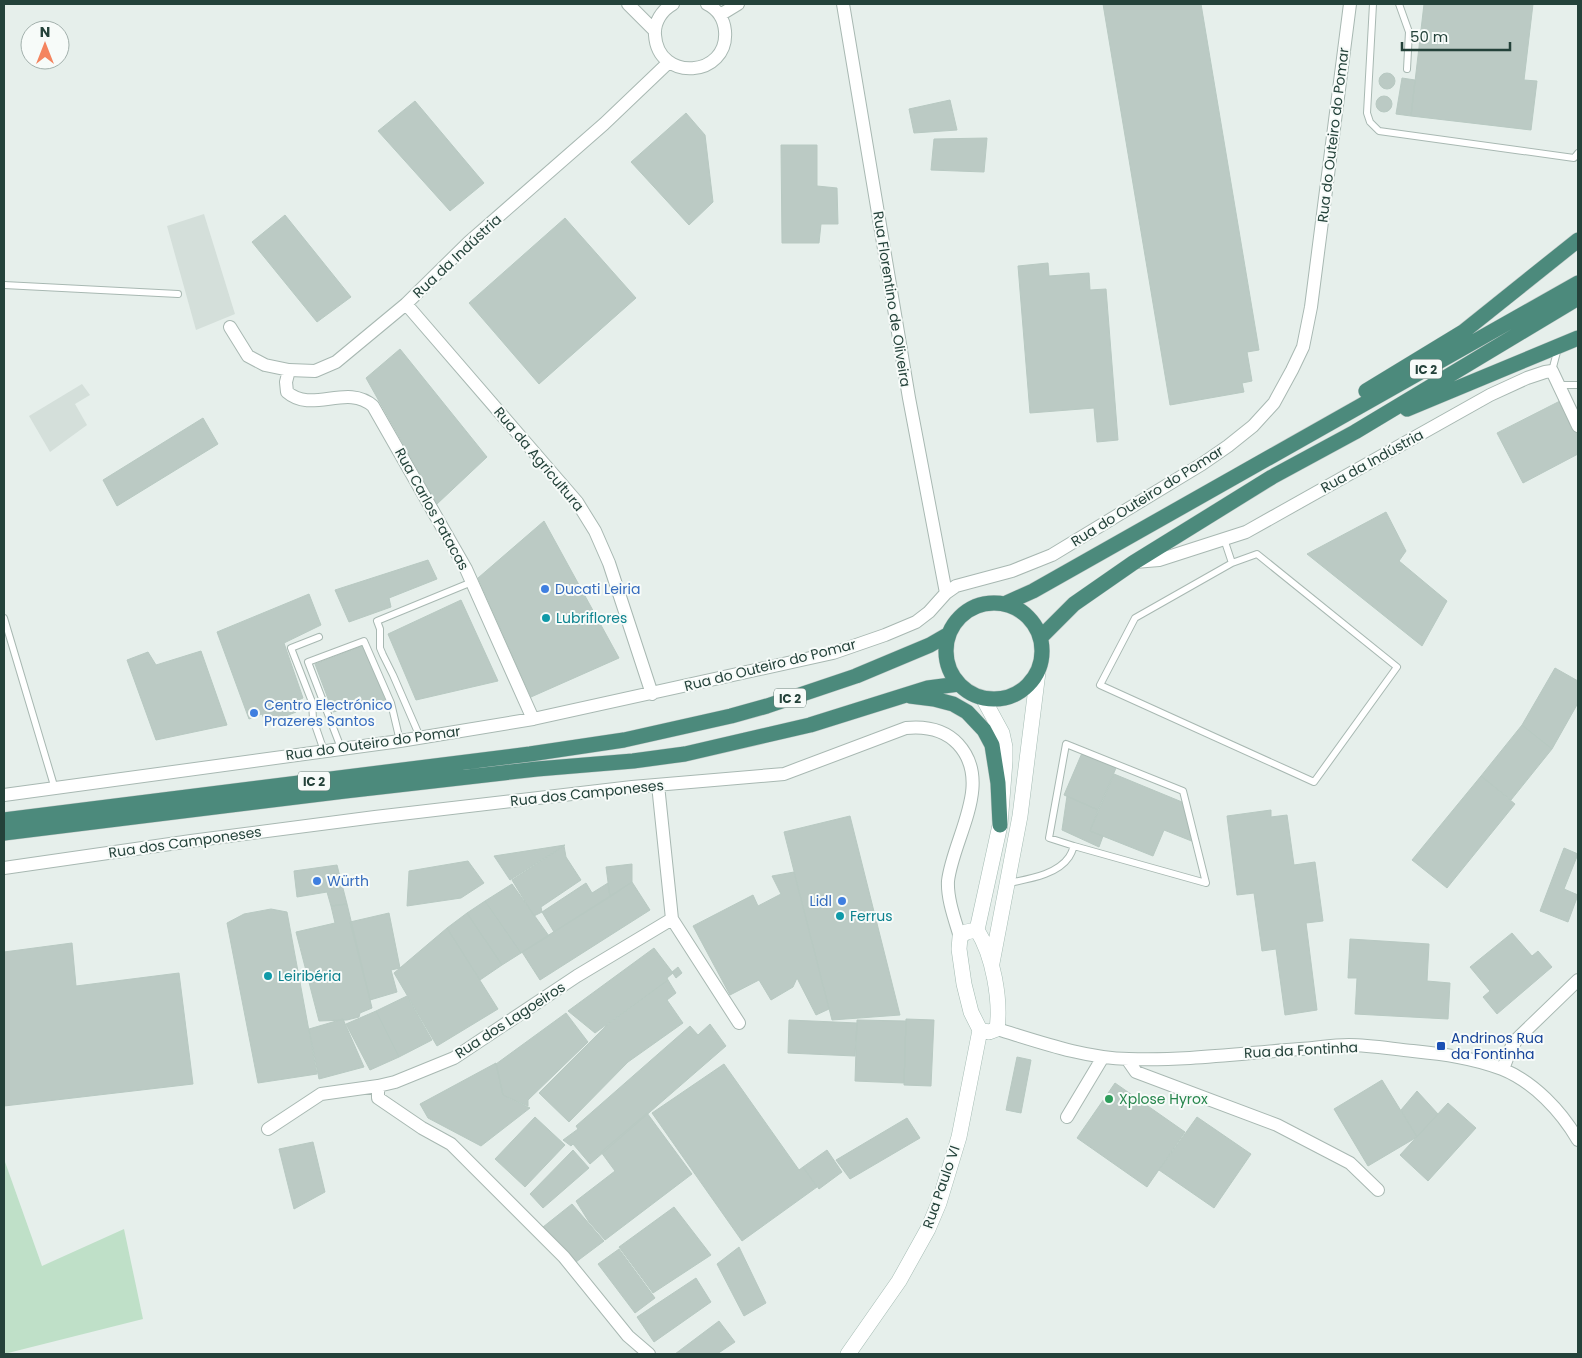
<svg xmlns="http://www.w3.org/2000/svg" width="1582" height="1358" font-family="Poppins,sans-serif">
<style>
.built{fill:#d4dfda}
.green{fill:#bfe0c8}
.building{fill:#bbcac4;stroke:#b8c9c2}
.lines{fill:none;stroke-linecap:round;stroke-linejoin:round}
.service-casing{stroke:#a8b8b2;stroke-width:8}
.minor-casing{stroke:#a8b8b2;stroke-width:14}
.secondary-casing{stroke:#a4bbb3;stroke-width:16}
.trunk-casing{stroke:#c2cac8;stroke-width:16}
.service{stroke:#fff;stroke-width:6}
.minor{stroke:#fff;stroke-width:12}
.secondary{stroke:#fff;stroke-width:15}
.trunk{stroke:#4c8a7c;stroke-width:15}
.shop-dot{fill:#3f7fe0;stroke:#f7fbf9;stroke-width:2}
.culture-dot{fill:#0f9aa8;stroke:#f7fbf9;stroke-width:2}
.transit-dot{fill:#1a4fb4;stroke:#f7fbf9;stroke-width:2}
.leisure-dot{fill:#2e9e5b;stroke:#f7fbf9;stroke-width:2}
.labels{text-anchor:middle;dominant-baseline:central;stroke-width:4;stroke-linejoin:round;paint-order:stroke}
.shield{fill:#f7fbf9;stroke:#637a73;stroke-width:1}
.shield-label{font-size:12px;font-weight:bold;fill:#24423a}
.street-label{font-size:14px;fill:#24423a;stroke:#f7fbf9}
.shop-label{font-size:14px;fill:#366cbe;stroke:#f7fbf9;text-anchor:start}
.culture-label{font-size:14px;fill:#0d838f;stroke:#f7fbf9;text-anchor:start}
.transit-label{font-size:14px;fill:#164399;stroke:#f7fbf9;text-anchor:start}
.leisure-label{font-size:14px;fill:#27864d;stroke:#f7fbf9;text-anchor:start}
</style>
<rect width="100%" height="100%" fill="#e6efeb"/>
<path class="built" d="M204,214L235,314L196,330L167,226Z
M82,384L90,395L75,404L87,425L50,452L29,416Z"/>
<path class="green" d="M4,1159L42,1266L124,1229L143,1319L4,1354Z"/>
<path class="building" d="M1103,4H1201L1259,350L1247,352L1252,381L1242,383L1244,392L1170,405Z
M1424,4H1533L1524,80L1537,81L1531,130L1411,116Z
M1379 81a8 8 0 1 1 16 0a8 8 0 1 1-16 0Z
M1402,78L1415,80L1411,116L1396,114Z
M1376 104a8 8 0 1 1 16 0a8 8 0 1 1-16 0Z
M950,100L957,130L914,133L909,109Z
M415,101L484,183L450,211L378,131Z
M686,113L705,135L713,202L689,225L631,162Z
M987,138L984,172L931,170L934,139Z
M781,145H817V186L837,188L838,224H821L819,243H782Z
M285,215L351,297L317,322L252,242Z
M565,218L636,298L539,384L469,303Z
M1048,263L1049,276L1089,273L1090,290L1106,289L1118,440L1097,442L1094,408L1030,413L1018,266Z
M400,349L487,457L437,504L366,378Z
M1560,401L1578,436V454L1523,483L1497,433Z
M203,418L218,444L117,506L103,480Z
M1386,512L1406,551L1399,561L1447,601L1422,646L1307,554Z
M544,521L619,658L531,697L478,578Z
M428,560L437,579L389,598L391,607L349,622L335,590Z
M309,594L321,625L284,643L303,698L294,702L296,712L266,724L262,714L249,719L217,632Z
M461,600L498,681L416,700L388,634Z
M365,645L385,700L333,712L315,664Z
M201,651L227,725L156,740L127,660L148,652L156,665Z
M1555,668L1578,681V703L1552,749L1522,725Z
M1522,725L1552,749L1511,800L1481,776Z
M1082,753L1116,768L1098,810L1064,795Z
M1114,774L1182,802L1194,842L1164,830L1153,856L1090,831Z
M1481,776L1515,804L1447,888L1412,860Z
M1067,796L1098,810L1090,831L1103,836L1099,847L1062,830Z
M1271,810V817L1287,815L1294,865L1315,862L1323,921L1306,923L1317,1010L1285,1015L1276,949L1262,951L1254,893L1237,895L1227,816Z
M850,816L900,1015L832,1020L784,832Z
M565,845L510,880L494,856Z
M564,846L566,857L581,880L541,907L542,912L534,916L512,880Z
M1564,848L1578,854L1564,889L1578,895L1568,922L1540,911Z
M468,861L484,883L461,898L407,906L409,871Z
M632,864V882L610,897L606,867Z
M337,865L347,904L331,906L327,892L297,897L294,871Z
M794,872L829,1009L816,1015L797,978L793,987L771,1000L759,980L730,995L693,926L753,895L758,906L781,894L772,876Z
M632,882L650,910L540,980L522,952Z
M586,883L592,893L608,883L610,897L554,932L542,912Z
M512,884L549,936L521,953L485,901Z
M485,901L521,953L502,965L467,913Z
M347,904L372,1008L360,1013L359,1017L347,1020L319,1021L296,932L335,923L331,906Z
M271,909L287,912L317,1074L258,1083L227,923L244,914Z
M389,913L400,968L391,970L397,992L370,1000L350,922Z
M467,913L502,965L480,980L447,928Z
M447,928L498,1009L437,1046L394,973Z
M1512,933L1532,956L1538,951L1552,967L1497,1014L1483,997L1490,991L1470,967Z
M1350,939L1429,944L1427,981L1450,983L1448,1019L1355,1014L1357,978H1348Z
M72,943L76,986L179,973L193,1084L4,1106V952Z
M654,948L673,973L667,978L668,980L595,1033L568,1011Z
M678,967L682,973L676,978L672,972Z
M668,980L676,993L667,1000L683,1023L628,1062L569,1122L539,1093L607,1025Z
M407,996L432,1040L399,1057L376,1011Z
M376,1011L399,1057L370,1070L346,1024Z
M566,1013L588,1042L528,1100V1106L503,1095L496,1064Z
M343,1019L364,1067L319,1079L309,1029Z
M906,1019L934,1020L931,1086L904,1085Z
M789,1020L857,1023L855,1056L788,1053Z
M857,1020L906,1021L904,1083L855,1081Z
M710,1024L726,1046L590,1164L573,1144L571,1146L563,1140L578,1129L576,1126L690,1026L698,1035Z
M1017,1057L1031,1060L1021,1113L1006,1110Z
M496,1063L503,1095L530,1108L481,1146L428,1118L420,1104Z
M724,1064L799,1170L803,1167L817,1187L742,1241L652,1113Z
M1382,1080L1417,1137L1368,1166L1334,1109Z
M1115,1083L1185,1132L1147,1187L1077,1138Z
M1417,1091L1438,1114L1417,1137L1401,1110Z
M1448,1103L1476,1128L1428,1181L1400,1155Z
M647,1113L692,1174L605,1240L589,1222L576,1201L615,1171L601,1152Z
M535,1117L565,1145L525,1187L495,1159Z
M1197,1117L1251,1154L1214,1208L1159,1170Z
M907,1118L920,1138L850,1179L836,1160Z
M313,1142L325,1192L294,1209L279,1149Z
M573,1150L589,1168L543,1208L530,1194Z
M827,1150L842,1172L819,1189L803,1167Z
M572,1204L604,1241L576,1262L543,1227Z
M674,1207L711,1255L653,1293L619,1247Z
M739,1247L766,1303L744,1316L717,1264Z
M619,1249L655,1298L635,1313L598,1264Z
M696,1278L711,1302L654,1342L637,1317Z
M719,1321L735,1342L717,1354H675Z"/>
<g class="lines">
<g class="service-casing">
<path id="service" d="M1373,4L1367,113L1370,122L1379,131L1574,158L1578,153
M1399,4L1409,32L1407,69
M4,285L178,294
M1552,371L1558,348
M1559,385H1578
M1224,539L1232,563L1257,554L1397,667L1314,782L1100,685L1135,618L1232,563
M4,618L55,789
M319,637L291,648L312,702L313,719L324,751
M420,737L393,675L383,655L380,648V629L377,621L472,582
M341,748L308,662L364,641L391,703L400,741
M1009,883C1028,879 1057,875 1069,857C1071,854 1073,849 1074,846L1206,883L1183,791L1066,744L1049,838L1074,846"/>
</g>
<g class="minor-casing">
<path id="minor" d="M628,4L655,31
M673,4C662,10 654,22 655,35C658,83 729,77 725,31C724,19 717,9 707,4
M843,4L909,398L946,593
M720,15L738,4
M406,304L577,502L595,531L609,563L652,694
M230,327L248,356L265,365L289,370L315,371L336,362L406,304L469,242L604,124L669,62
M289,370L286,382L287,392C312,414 347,383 373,406L466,569L533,719
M1135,562L1159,560L1246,532L1490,395L1527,378L1545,372L1552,371L1578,426
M4,795L400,741L533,719L833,653L885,635L916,622L929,612L946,593L956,586L1012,571L1052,555L1202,464L1228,446L1253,426L1274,403L1292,370L1303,347L1311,307L1350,4
M4,868L191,841L375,817L632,787L784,774L906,728C926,726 944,729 958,744C994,783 953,838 948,881C947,899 955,920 960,937
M672,919L739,1023
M997,1029C1040,1042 1084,1058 1129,1059C1186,1061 1243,1053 1300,1049C1316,1048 1332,1045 1349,1045C1370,1045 1392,1049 1413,1051C1443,1054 1474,1058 1502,1069C1534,1082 1561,1111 1578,1140
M1127,1059L1136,1072L1277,1125L1350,1163L1378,1190
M1503,1069L1511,1048L1518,1038L1578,980
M378,1086V1098L422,1128L451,1144L564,1257L628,1336L649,1354
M1067,1117L1103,1057
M268,1129L321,1094L378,1086L395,1082L454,1058L577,976L672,919L658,785"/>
</g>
<g class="secondary-casing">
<path id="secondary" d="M992,963L1020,816L1038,672
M980,1030L989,1032L997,1029C1001,1000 993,955 977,930L1000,825L1005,761V747L1002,733L983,698
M848,1354L899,1281L928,1229L939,1203L959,1137L980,1030L971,1012L964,984L959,949L960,937L966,932L977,930"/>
</g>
<g class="trunk-casing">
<path id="trunk" d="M1366,391L1463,332L1578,240
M1407,409L1578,338
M946 651a48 48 0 1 1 96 0a48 48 0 1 1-96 0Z
M1004,604L1033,591L1578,283
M1041,637L1074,604L1133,563L1272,477L1355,432L1578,298
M910,696L934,699L953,704L967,712L984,730L992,745L998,783L1000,825
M4,820L530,754L624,740L731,716L767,706L856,676L930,645L949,634
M4,833L345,791L537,769L633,761L685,754L810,725L928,688L959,684"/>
</g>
<use href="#service" class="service"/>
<use href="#minor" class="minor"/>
<use href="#secondary" class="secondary"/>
<use href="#trunk" class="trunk"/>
</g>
<g class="shop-dot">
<circle cx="545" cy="589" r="5"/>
<circle cx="254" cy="713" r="5"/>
<circle cx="317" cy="881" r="5"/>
<circle cx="842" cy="901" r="5"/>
</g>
<g class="culture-dot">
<circle cx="546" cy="618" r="5"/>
<circle cx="840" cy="916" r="5"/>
<circle cx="268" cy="976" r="5"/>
</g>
<rect class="transit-dot" x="1436" y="1041" width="10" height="10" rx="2.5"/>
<circle class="leisure-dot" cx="1109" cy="1099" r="5"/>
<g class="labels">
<g class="shield">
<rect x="1410" y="359.5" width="32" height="19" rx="4"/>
<rect x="774" y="688.5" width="32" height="19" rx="4"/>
<rect x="298" y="771.5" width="32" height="19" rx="4"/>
</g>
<g class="shield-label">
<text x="1426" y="369">IC 2</text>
<text x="790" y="698">IC 2</text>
<text x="314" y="781">IC 2</text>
</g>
<g class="street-label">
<text transform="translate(1333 135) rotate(-83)">Rua do Outeiro do Pomar</text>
<text transform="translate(457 256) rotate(-43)">Rua da Indústria</text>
<text transform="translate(892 299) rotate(81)">Rua Florentino de Oliveira</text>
<text transform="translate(539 459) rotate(50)">Rua da Agricultura</text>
<text transform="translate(1372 461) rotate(-29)">Rua da Indústria</text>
<text transform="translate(1147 496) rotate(-32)">Rua do Outeiro do Pomar</text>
<text transform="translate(432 509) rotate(61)">Rua Carlos Patacas</text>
<text transform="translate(770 665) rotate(-14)">Rua do Outeiro do Pomar</text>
<text transform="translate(373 743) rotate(-8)">Rua do Outeiro do Pomar</text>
<text transform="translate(587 793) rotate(-6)">Rua dos Camponeses</text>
<text transform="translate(185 842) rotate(-8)">Rua dos Camponeses</text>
<text transform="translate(510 1020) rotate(-33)">Rua dos Lagoeiros</text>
<text transform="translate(1301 1050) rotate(-3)">Rua da Fontinha</text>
<text transform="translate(941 1187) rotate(-71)">Rua Paulo VI</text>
</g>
<g class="shop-label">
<text x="555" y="589">Ducati Leiria</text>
<text x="264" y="705">Centro Electrónico<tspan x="264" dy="16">Prazeres Santos</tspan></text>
<text x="327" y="881">Würth</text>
<text x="832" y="901" text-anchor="end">Lidl</text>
</g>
<g class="culture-label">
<text x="556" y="618">Lubriflores</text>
<text x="850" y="916">Ferrus</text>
<text x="278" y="976">Leiribéria</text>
</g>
<g class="transit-label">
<text x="1451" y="1038">Andrinos Rua<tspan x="1451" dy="16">da Fontinha</tspan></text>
</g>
<g class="leisure-label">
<text x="1119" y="1099">Xplose Hyrox</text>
</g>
</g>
<rect width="1582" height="1358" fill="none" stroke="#24423a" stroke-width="10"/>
<g transform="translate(45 45)"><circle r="24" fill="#f7fbf9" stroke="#a3b1ad"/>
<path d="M0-4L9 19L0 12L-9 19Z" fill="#f4845f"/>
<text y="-8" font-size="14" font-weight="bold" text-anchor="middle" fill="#24423a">N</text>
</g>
<path d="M1402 42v8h108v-8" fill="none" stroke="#24423a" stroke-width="2.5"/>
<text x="1410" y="42" font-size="15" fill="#24423a" stroke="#f7fbf9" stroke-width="4" paint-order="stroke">50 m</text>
</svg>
